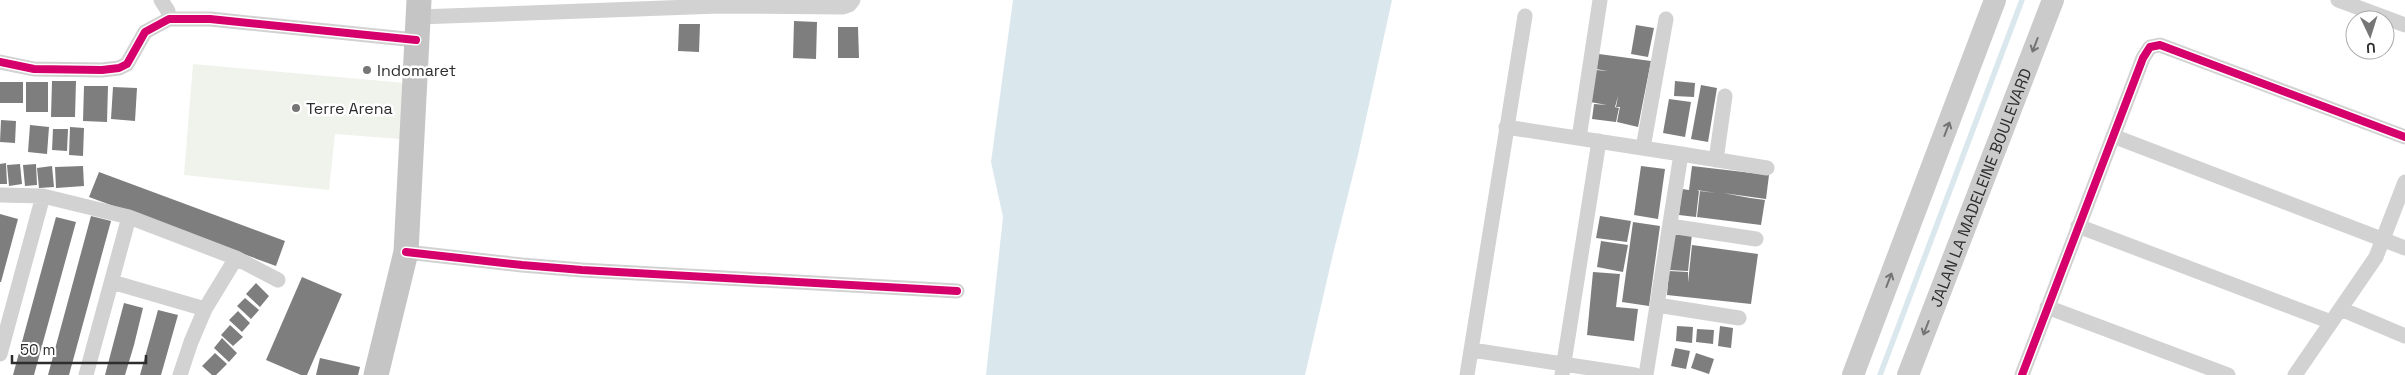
<svg xmlns="http://www.w3.org/2000/svg" width="2405" height="375" font-family="'Space Grotesk',sans-serif">
<style>
.green{fill:#f0f3ec}
.water{fill:#dae8ee}
.lines{fill:none;stroke-linecap:round;stroke-linejoin:round}
.stream{stroke:#dae8ee;stroke-width:5.5}
.building{fill:#7e7e7e}
.street{stroke:#d2d2d2;stroke-width:15}
.secondary{stroke:#cbcbcb;stroke-width:22}
.primary{stroke:#c5c5c5;stroke-width:25}
.cycleway-casing{stroke:#fff;stroke-width:11}
.cycleway{stroke:#d6006c;stroke-width:8}
.oneway{stroke:#747474}
.poi-dot{fill:#767676;stroke:#fff;stroke-width:2}
.labels{text-anchor:middle;dominant-baseline:central;stroke-width:5;stroke-linejoin:round;paint-order:stroke}
.poi-label{font-size:16px;fill:#2d2d2d;stroke:#fff;text-anchor:start}
.street-label{font-size:16px;fill:#2d2d2d;stroke:#fff}
</style>
<rect width="100%" height="100%" fill="#fff"/>
<path class="green" d="M193,64L405,83L400,139L335,134L329,190L184,175Z"/>
<path class="water" d="M1013,0H1392L1358,155L1333,254L1305,375H986L1003,217L991,162Z"/>
<g class="lines">
<path class="stream" d="M1880,375L2022,0"/>
</g>
<path class="building" d="M794,21L817,22L816,59L793,58Z
M679,24H700L699,52L678,51Z
M1636,25L1654,28L1648,57L1631,54Z
M838,27H858L859,58H838Z
M1599,54L1651,61L1638,127L1617,122L1620,107H1616L1618,96L1615,107L1619,108L1616,122L1592,119L1594,104L1607,105L1590,102L1596,70L1608,71L1596,69Z
M52,81H76L75,117H51Z
M1675,81L1695,83L1694,97L1674,96Z
M0,82H23V103H0Z
M26,82H48V112H26Z
M1701,85L1717,88L1708,142L1691,139Z
M84,86H108L107,122L83,121Z
M113,87L137,88L135,121L111,119Z
M1669,99L1691,102L1685,137L1663,133Z
M1,120L16,121L15,143L0,142Z
M30,125L49,127L47,154L28,152Z
M70,127L84,128L83,156L69,155Z
M53,129H68L67,151L52,150Z
M6,163L7,184H0V164Z
M20,164L22,184L9,186L7,165Z
M36,164L37,185L25,186L23,165Z
M52,166L54,187L39,188L37,168Z
M83,166L84,186L56,188L55,167Z
M1641,166L1665,169L1658,219L1634,215Z
M1692,166L1769,175L1766,199L1723,193L1750,198L1747,219L1750,198L1765,200L1761,225L1697,217L1700,191L1716,193L1697,190L1699,191L1696,217L1679,215L1682,189L1689,190Z
M99,172L285,241L276,266L89,197Z
M0,214L18,219L1,282H0Z
M91,216L111,221L69,375H48Z
M1600,216L1631,221L1627,242L1596,238Z
M56,217L76,222L34,375H13Z
M1633,222L1660,226L1649,306L1622,302Z
M1692,234L1688,271L1669,270L1673,235Z
M1601,241L1628,245L1623,272L1597,267Z
M1692,245L1758,254L1751,304L1667,295L1669,271L1688,272V283Z
M1593,272L1620,274L1616,307L1638,309L1634,341L1587,335Z
M302,277L342,294L307,375H301L266,360Z
M256,283L269,296L260,307L246,294Z
M245,298L259,310L251,319L237,306Z
M124,303L143,308L134,345L125,375H105Z
M158,310L178,315L161,375H140Z
M238,311L250,323L242,332L229,320Z
M230,325L243,337L233,346L221,335Z
M1677,326L1693,327L1692,343L1676,341Z
M1720,326L1733,328L1731,348L1718,346Z
M1697,329L1714,330L1713,344L1696,342Z
M222,338L237,353L229,362L214,348Z
M1675,348L1690,351L1686,369L1671,366Z
M215,353L227,364L216,375H212L202,366Z
M1696,353L1714,359L1709,374L1691,368Z
M320,358L360,367L358,375H316Z"/>
<g class="lines">
<path class="street" d="M161,0L168,11L169,19
M2338,0L2405,25
M418,17L719,6L843,7L849,5L853,0
M0,62L34,69L102,70L119,68L127,64L145,32L169,19H210L416,40
M1506,127L1681,154L1646,375
M2113,136L2405,248
M1579,138L1600,0
M1643,148L1666,19
M1681,154L1767,168
M1716,160L1725,96
M0,195L43,196L129,217L236,258L278,280
M1670,226L1756,239
M2078,226L2331,322
M406,252L522,265L582,270L957,291
M112,282L205,309
M1657,305L1739,318
M2047,307L2228,375
M2341,309L2405,336
M1472,350L1635,375
M0,354L43,196
M86,375L129,217
M180,375L191,342L205,309L236,258
M1467,375L1525,16
M1562,375L1599,141
M2022,375L2143,58L2150,47L2160,45L2405,137
M2295,375L2376,257L2405,182"/>
<g class="secondary">
<path d="M1853,375L1995,0"/>
<path id="s1" d="M1908,375L2053,0"/>
</g>
<path class="primary" d="M376,375L406,252L419,0"/>
<g class="cycleway-casing">
<path id="cycleway" d="M0,62L34,69L102,70L119,68L127,64L145,32L169,19H210L416,40
M406,252L522,265L582,270L957,291
M2022,375L2143,58L2150,47L2160,45L2405,137"/>
</g>
<use href="#cycleway" class="cycleway"/>
</g>
<defs><path id="oneway-shaft" d="M-6 0H5M1.5-3L5.5 0L1.5 3" fill="none" stroke-width="1.6" stroke-linecap="round" stroke-linejoin="round" transform="scale(1.25)"/></defs>
<g class="oneway">
<use href="#oneway-shaft" transform="translate(2035 45) rotate(111)"/>
<use href="#oneway-shaft" transform="translate(1947 129) rotate(-69)"/>
<use href="#oneway-shaft" transform="translate(1889 280) rotate(-69)"/>
<use href="#oneway-shaft" transform="translate(1926 328) rotate(111)"/>
</g>
<g class="poi-dot">
<circle cx="367" cy="70" r="5"/>
<circle cx="296" cy="108" r="5"/>
</g>
<g class="labels">
<g class="poi-label">
<text x="377" y="70">Indomaret</text>
<text x="306" y="108">Terre Arena</text>
</g>
<g class="street-label">
<text stroke="none"><textPath href="#s1" startOffset="201">JALAN LA MADELEINE BOULEVARD</textPath></text>
</g>
</g>
<g transform="translate(2370 35) rotate(176)"><circle r="24" fill="#ffffff" stroke="#ababab"/>
<path d="M0-4L9 19L0 12L-9 19Z" fill="#767676"/>
<text y="-8" font-size="14" font-weight="bold" text-anchor="middle" fill="#2d2d2d">U</text>
</g>
<path d="M12 355v8h134v-8" fill="none" stroke="#2d2d2d" stroke-width="2.5"/>
<text x="20" y="355" font-size="15" fill="#2d2d2d" stroke="#ffffff" stroke-width="4" paint-order="stroke">50 m</text>
</svg>
